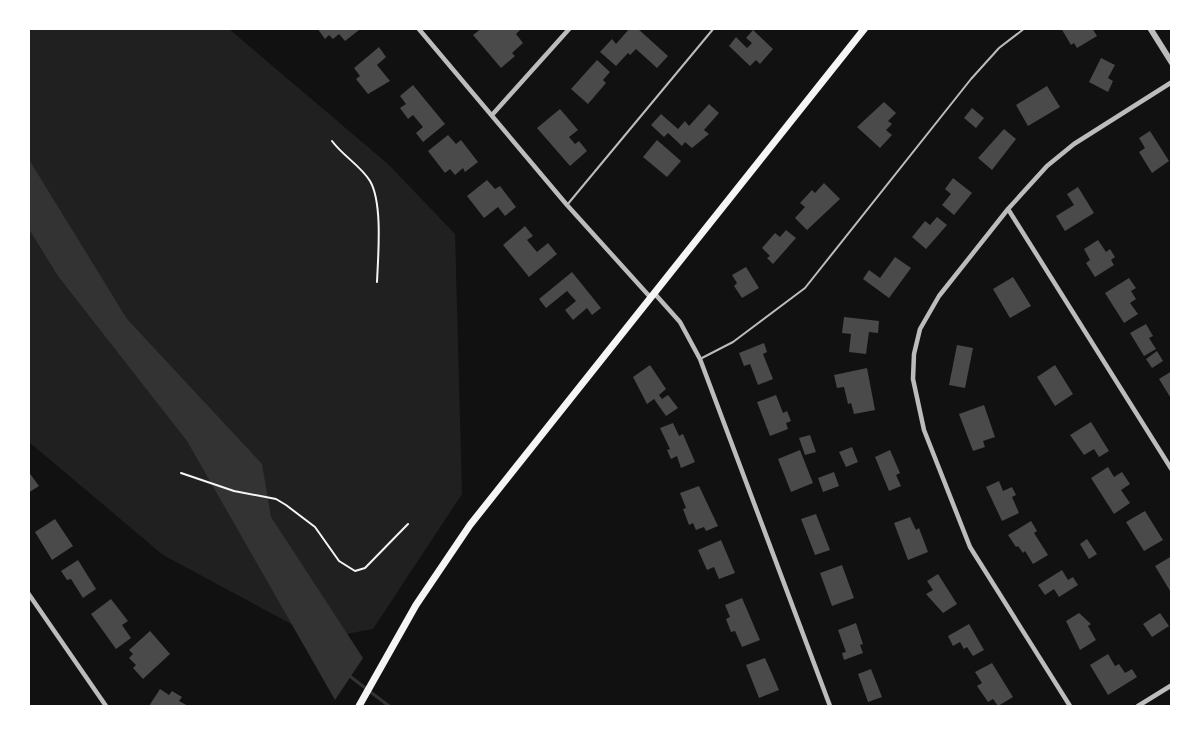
<svg xmlns="http://www.w3.org/2000/svg" width="1200" height="735" font-family="'Exo 2',sans-serif">
<style>
.green{fill:#202020}
.water{fill:#333}
.lines{fill:none;stroke-linecap:round;stroke-linejoin:round}
.stream{stroke:#333;stroke-width:3}
.building{fill:#4a4a4a}
.path{stroke:#f5f5f5;stroke-width:2}
.service{stroke:#bcbcbc;stroke-width:2}
.minor{stroke:#bcbcbc;stroke-width:4.5}
.tertiary{stroke:#bcbcbc;stroke-width:6}
.secondary{stroke:#f5f5f5;stroke-width:7}
</style>
<rect width="100%" height="100%" fill="#111"/>
<path class="green" d="M29,29H229L388,164L455,234L462,494L373,629L319,639L163,555L29,442Z"/>
<path class="water" d="M28,158L127,319L262,464L271,517L363,658L335,700L187,441L58,276L29,229Z"/>
<g class="lines">
<path class="stream" d="M347,674L389,706"/>
</g>
<path class="building" d="M317,28H358L359,30L345,41L339,34L333,39L329,35L325,39Z
M482,28H522L516,34L523,43L512,53L515,56L501,68L473,35Z
M630,28H637L668,56L657,68L636,49L630,55L628,53L616,66L600,52L612,39L616,44Z
M1061,28H1092L1097,36L1077,48L1074,43L1071,45Z
M753,30L773,49L760,64L756,60L750,66L729,46L736,37L747,48L752,43L746,38Z
M379,47L386,57L377,65L390,81L368,94L356,79L360,76L354,68Z
M1101,58L1115,65L1108,78L1113,81L1108,92L1089,82Z
M597,60L610,72L603,80L606,83L588,104L571,89Z
M413,85L445,124L423,142L416,133L423,127L413,115L408,119L400,108L406,104L400,96Z
M1047,86L1060,107L1028,126L1016,105Z
M884,102L896,113L888,121L892,124L886,130L892,135L880,148L857,127Z
M709,104L719,113L704,130L709,134L692,148L685,142L682,146L668,133L664,137L651,125L661,114L678,129L685,121L689,126Z
M972,108L984,118L976,128L964,118Z
M560,109L578,130L569,137L575,144L579,141L587,151L570,166L537,128Z
M1004,129L1016,139L992,170L978,158Z
M1150,131L1169,161L1152,173L1139,152L1145,148L1139,138Z
M448,135L456,144L461,140L478,162L465,172L463,168L455,175L450,169L445,173L428,151Z
M657,140L681,161L667,177L643,157Z
M953,178L972,193L954,215L942,205L951,194L945,189Z
M487,180L495,189L500,186L516,207L505,216L498,207L484,218L467,196Z
M824,183L840,199L807,230L795,218L805,207L800,203L812,190L815,193Z
M1078,187L1094,213L1065,231L1056,216L1074,205L1067,194Z
M937,217L947,225L926,249L912,237L925,221L930,225Z
M525,226L533,236L527,240L537,252L548,243L557,254L529,277L503,245Z
M786,230L796,238L773,264L767,258L770,256L762,248L775,233L780,237Z
M1098,240L1106,252L1110,249L1115,257L1111,260L1114,265L1095,277L1086,263L1090,260L1084,249Z
M895,257L911,268L889,298L863,279L869,270L880,278Z
M746,267L759,288L742,298L734,286L737,283L732,275Z
M572,272L601,308L592,315L587,308L573,320L565,310L576,301L567,291L546,308L539,299Z
M1013,277L1031,306L1010,318L993,289Z
M1129,278L1136,288L1131,291L1136,299L1130,303L1138,314L1124,323L1105,293Z
M844,317L879,321L878,333L869,332L866,354L849,352L851,334L842,333Z
M1146,324L1153,336L1149,338L1156,349L1144,356L1130,333Z
M764,343L767,352L763,354L773,379L758,385L750,364L744,366L739,353Z
M957,345L973,348L965,388L949,385Z
M1157,351L1163,361L1152,368L1146,359Z
M650,365L666,389L659,395L662,399L668,395L678,408L666,416L654,399L647,404L633,377Z
M1055,365L1073,394L1055,406L1037,377Z
M867,368L875,410L854,414L851,403L848,404L844,387L837,388L834,375Z
M1172,371V400L1159,379Z
M776,395L783,413L787,411L791,421L786,423L788,429L770,436L757,402Z
M984,405L995,437L983,441L985,447L973,451L959,414Z
M1091,422L1109,451L1099,457L1094,449L1084,455L1070,435Z
M673,423L679,436L683,434L695,462L681,468L677,456L671,459L667,450L670,449L660,428Z
M810,435L816,452L805,455L799,438Z
M852,447L858,462L846,467L839,452Z
M800,450L813,483L791,492L778,459Z
M890,450L900,473L896,475L901,486L889,491L875,457Z
M1108,467L1114,477L1122,472L1130,484L1121,490L1130,503L1114,514L1091,478Z
M28,471L39,486L28,493Z
M834,472L839,486L823,492L818,478Z
M999,481L1003,491L1012,487L1016,495L1012,497L1019,513L1002,521L986,487Z
M699,486L718,526L706,531L704,527L696,530L693,523L689,525L683,509L686,508L680,493Z
M1145,511L1163,540L1144,551L1126,522Z
M816,514L830,550L815,555L801,519Z
M910,517L916,530L919,528L928,552L908,560L894,523Z
M55,519L73,546L52,560L35,532Z
M1031,521L1037,531L1034,533L1048,555L1033,564L1025,551L1023,553L1018,546L1016,547L1008,535Z
M1087,539L1097,554L1089,559L1080,544Z
M721,540L735,573L719,579L714,567L707,570L698,550Z
M1172,556V594L1155,566Z
M78,560L96,589L83,598L71,579L67,580L61,571Z
M842,565L854,598L832,606L820,573Z
M1062,570L1068,580L1073,577L1078,585L1059,597L1054,589L1045,595L1038,585Z
M938,574L957,604L943,613L926,594L933,590L927,581Z
M742,598L760,640L742,647L735,631L731,632L726,619L730,617L725,605Z
M111,599L128,621L122,625L131,638L116,649L91,614Z
M1079,613L1091,624L1088,626L1096,640L1080,650L1066,621Z
M1160,613L1169,626L1152,637L1143,624Z
M856,623L863,644L860,645L863,653L844,660L842,653L846,652L838,630Z
M969,624L984,650L973,656L967,647L964,649L960,642L953,646L948,636Z
M150,631L170,654L143,679L133,668L136,665L129,658L133,654L129,650Z
M1108,654L1115,666L1119,664L1125,673L1132,669L1137,677L1108,695L1090,665Z
M765,658L779,690L759,698L746,665Z
M992,663L1013,697L998,706L993,699L988,702L977,686L982,683L975,672Z
M871,669L882,697L868,702L858,674Z
M160,689L169,695L172,691L182,697L179,701L188,706H149Z"/>
<g class="lines">
<path class="path" d="M332,141C343,156 361,166 370,181C383,203 378,257 377,282
M181,473L234,491L276,499L286,505L315,527L339,561L355,571L365,568L408,524"/>
<path class="service" d="M567,205L714,28
M700,359L733,342L805,288L971,79L999,48L1025,28"/>
<path class="minor" d="M418,28L567,205L651,298
M492,115L570,28
M1008,209L1172,470
M655,294L680,322L700,359L830,706
M28,593L106,706
M1070,706L970,547L924,430L913,379L914,354L920,329L939,296L1008,209L1047,166L1074,144L1172,82
M1138,706L1172,685"/>
<path class="tertiary" d="M1150,28L1172,63"/>
<path class="secondary" d="M359,706L416,605L470,525L865,28"/>
</g>
<rect width="1200" height="735" fill="none" stroke="#ffffff" stroke-width="60"/>
</svg>
